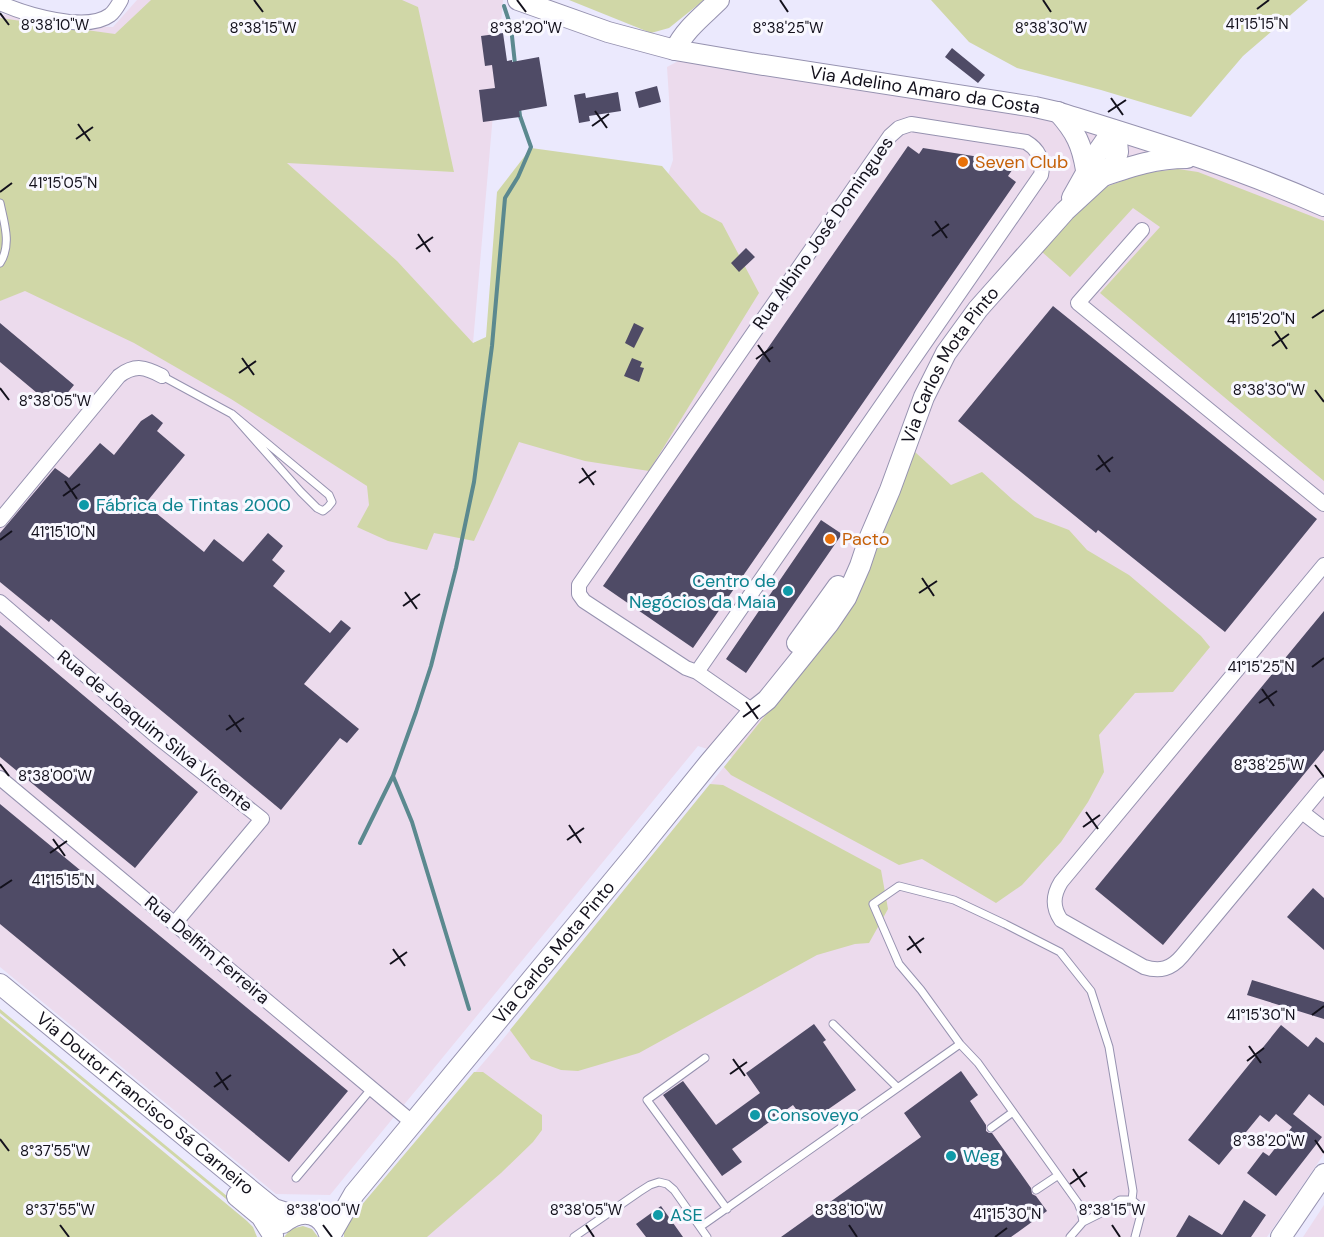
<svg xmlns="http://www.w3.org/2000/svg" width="1324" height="1237" font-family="'DM Sans',sans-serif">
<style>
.industrial{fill:#ecdbed}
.green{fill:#d0d7a7}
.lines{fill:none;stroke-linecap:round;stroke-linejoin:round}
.stream{stroke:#5b898f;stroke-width:4}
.building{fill:#4f4b66}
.lane-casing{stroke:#9692b0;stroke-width:9}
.street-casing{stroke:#9692b0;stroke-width:16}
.secondary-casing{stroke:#9692b0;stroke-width:22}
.lane{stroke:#fff;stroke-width:7}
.street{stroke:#fff;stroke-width:14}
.secondary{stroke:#fff;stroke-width:20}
.ticks{fill:none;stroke:#13111c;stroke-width:2}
.food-dot{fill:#e8710a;stroke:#f9f8ff;stroke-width:2}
.culture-dot{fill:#0f9aa8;stroke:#f9f8ff;stroke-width:2}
.labels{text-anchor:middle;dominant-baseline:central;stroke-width:6;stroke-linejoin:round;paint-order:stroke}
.street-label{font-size:18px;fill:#13111c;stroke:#f9f8ff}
.food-label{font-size:18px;fill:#c56008;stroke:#f9f8ff;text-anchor:start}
.culture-label{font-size:18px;fill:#0d838f;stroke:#f9f8ff;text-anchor:start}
.ticks-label{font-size:15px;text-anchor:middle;fill:#13111c;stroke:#f9f8ff;stroke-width:6;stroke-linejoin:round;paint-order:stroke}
</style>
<rect width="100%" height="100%" fill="#ebe9fd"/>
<path class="industrial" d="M137,0H503L473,343L572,308L639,260L673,160L667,67L699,50L1036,106L1324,200V1154L1267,1237H344V1226L495,1049L732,757L698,746L330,1195L276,1194L0,967V14L77,26L113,27Z
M1324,1205V1237H1303Z"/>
<path class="green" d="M151,0H402L418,7L454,172L287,163L397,261L473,343L486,337L497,192L531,148L662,166L701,212L722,223L759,293L649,471L585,461L519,442L474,541L434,533L427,550L388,541L357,527L369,505L367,486L231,399L134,343L25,291L0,301V18L115,34Z
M569,0H704L669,28L651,33Z
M931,0H1308L1243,56L1191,117L1101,90L1017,68L969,42Z
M1178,169L1198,172L1324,221V481L1100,293L1160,227L1133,208L1070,277L1041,251L1071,218L1106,187L1143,173Z
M915,452L951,485L982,472L1013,500L1035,517L1069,530L1087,550L1129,575L1201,636L1210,647L1173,692L1135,693L1099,735L1104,772L1088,802L1061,842L1022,885L996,903L922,859L899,865L731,775L724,767L849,611Z
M710,784L723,785L881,870L888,909L869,943L855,944L817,955L639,1053L578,1071L561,1070L531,1059L510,1030Z
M0,1009L239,1206L237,1208L0,1013Z
M0,1016L247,1221L253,1227L257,1237H0Z
M474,1072H483L542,1115V1130L533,1142L501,1173L427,1237H344V1226Z
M303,1226L312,1229L318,1237H284L291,1229Z"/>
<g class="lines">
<path class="stream" d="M504,6L511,27L515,64
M360,843L393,776
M469,1009L412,822L393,776L416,712L431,666L456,568L474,482L492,346L505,198L518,177L531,147L520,116L519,108"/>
</g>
<path class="building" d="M503,33L507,61L512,60V62L539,57L547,106L519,111L520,117L483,122L479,90L495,88L492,65L485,66L481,36Z
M952,48L985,75L978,83L945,57Z
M657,86L661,102L639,108L635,92Z
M618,92L621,111L589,116L590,121L579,123L574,95L585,93L586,98Z
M908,146L919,154L923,148L1017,163L1008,176L1016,182L693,648L603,586Z
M746,248L755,257L739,272L731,263Z
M1053,306L1317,519L1225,632L1098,530L1096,533L958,421Z
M0,323L74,385L55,408L0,362Z
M634,323L644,328L634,348L625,343Z
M632,358L642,362L640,367L644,368L639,382L624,376Z
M152,414L163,423L157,431L185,455L145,504L204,552L214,539L243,562L268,533L283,546L272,560L285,571L273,586L330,633L341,620L351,628L304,684L359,729L347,743L340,738L281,810L51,619L49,622L0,582V533L55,468L69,478L100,443L114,455L141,421Z
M821,520L842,534L746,673L726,659Z
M1324,611V750L1163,945L1095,889Z
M0,625L198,792L135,868L0,757Z
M0,804L348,1091L289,1162L0,924Z
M1313,888L1324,898V950L1287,917Z
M1252,980L1324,1002V1019L1247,995Z
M814,1024L826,1040L823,1042L856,1090L807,1124L793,1105L732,1149L742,1162L722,1176L663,1095L683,1081L716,1125L760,1093L746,1073Z
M1281,1025L1308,1047L1316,1037L1324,1043V1106L1309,1094L1293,1114L1322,1137L1276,1196L1247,1173L1263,1152L1269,1156L1292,1127L1276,1114L1269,1122L1260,1115L1219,1165L1188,1140Z
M961,1071L978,1095L970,1101L986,1125V1131L989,1133H992L1031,1188L1032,1194L1036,1196L1047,1211L1011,1237H781L921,1137L904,1113Z
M1244,1200L1266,1215L1251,1237H1176L1189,1215L1222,1235Z
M661,1206L683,1237H646L636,1224Z"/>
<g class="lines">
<g class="lane-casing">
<path id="lane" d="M0,203C4,222 12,245 0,263
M162,376L232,414L329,495L332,502L328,507L323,511L317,508L301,492L232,414
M833,1024L897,1087
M960,1044L921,990L899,964L873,904L899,886L954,900L1005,924L1060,952L1091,991L1109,1047L1133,1191L1132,1200
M705,1058L647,1100L727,1209
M991,1128L1013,1112
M296,1178L372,1088
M1036,1190L1057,1176
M1083,1222L1099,1214L1120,1200H1132L1139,1206L1140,1218L1135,1237
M700,1227L707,1237
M574,1237L639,1192L650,1185L659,1182L667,1184L674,1190L700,1227L960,1044L978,1063L1078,1203L1081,1211L1083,1222L1070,1237"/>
</g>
<g class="street-casing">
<path id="street" d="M0,3C25,14 86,33 110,15C115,11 118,5 121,0
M1142,230L1078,303L1324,504
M0,520L119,376C135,364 145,367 162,376
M1324,565L1061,882C1053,895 1052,907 1061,920L1144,967C1160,972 1171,969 1182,956L1324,785
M0,602L155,735L262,819L175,923
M697,672L1041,175C1044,160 1038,149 1026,142L911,124L899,128L890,136L579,585V594L584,601L686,668L697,672L753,711
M0,778L413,1123
M1302,812L1324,829"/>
</g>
<g class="secondary-casing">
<g id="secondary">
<path id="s1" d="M518,0L608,32L675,50L751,63L1035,107L1057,112C1147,140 1237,167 1324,206"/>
<path d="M675,50C685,29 703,16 719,0"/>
<path d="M1058,112C1076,132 1082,145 1086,170"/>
<path d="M1103,176C1132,166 1156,158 1187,158"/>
<path d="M1072,198L1099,150L1113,130"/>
<path d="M797,643L838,586"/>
<path id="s2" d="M0,984L259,1197L274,1209L293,1215"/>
<path d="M237,1196L261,1216L273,1235"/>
<path d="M283,1223C303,1207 323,1212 330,1237"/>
<path id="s3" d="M330,1236L354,1194L637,852L709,763L753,711L767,700L829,623L846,598L860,566L869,539L890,490L924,397L946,353L978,309L1065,211L1103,176L1114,164L1118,152L1117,141L1113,130"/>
<path d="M1281,1237L1324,1174"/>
</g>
</g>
<use href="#lane" class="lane"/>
<use href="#street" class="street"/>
<use href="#secondary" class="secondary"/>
</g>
<path class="ticks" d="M254,0L263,12M517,0L526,12M780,0L788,12M1043,0L1051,12M1257,9L1269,0M0,13L9,25M1111,98L1123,115M595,111L607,128M1108,112L1126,100M78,124L90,141M592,126L609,114M76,139L93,127M0,192L12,183M935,221L947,238M418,234L430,252M932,236L949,224M416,249L433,237M1312,318L1324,310M1275,331L1287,349M758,345L770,362M1272,346L1289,334M242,358L254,375M756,359L773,347M239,373L256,361M0,388L9,400M1315,390L1324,402M1098,455L1110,472M582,468L594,485M1096,470L1113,457M65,481L77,499M579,483L596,471M63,496L80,484M0,540L12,531M922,578L934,596M405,592L417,609M919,593L937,581M403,606L420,594M1312,667L1324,658M1262,689L1274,706M746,702L758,719M1259,703L1277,691M229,715L241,732M743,717L760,705M226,730L244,718M0,764L9,776M1315,765L1324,777M1086,812L1098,829M569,825L581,843M1083,827L1100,815M53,839L65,856M567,840L584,828M50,853L67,841M0,888L12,880M909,936L921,953M393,949L405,966M907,950L924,938M390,964L407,952M1312,1015L1324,1006M1249,1046L1261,1063M733,1059L745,1076M1247,1061L1264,1048M216,1072L228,1090M730,1074L747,1062M214,1087L231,1075M0,1139L9,1151M1315,1140L1324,1153M1073,1169L1085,1187M1070,1184L1087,1172M60,1225L69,1237M323,1225L332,1237M586,1225L594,1237M849,1225L857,1237M1112,1225L1120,1237M995,1237L1007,1228"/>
<g class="food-dot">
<circle cx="963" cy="162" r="6"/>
<circle cx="830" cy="539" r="6"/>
</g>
<g class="culture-dot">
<circle cx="84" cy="505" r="6"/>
<circle cx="788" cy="591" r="6"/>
<circle cx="755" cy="1115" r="6"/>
<circle cx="951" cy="1156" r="6"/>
<circle cx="658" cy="1215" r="6"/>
</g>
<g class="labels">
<g class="street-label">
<text stroke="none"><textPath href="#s1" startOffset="418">Via Adelino Amaro da Costa</textPath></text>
<text transform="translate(823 233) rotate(-55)">Rua Albino José Domingues</text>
<text stroke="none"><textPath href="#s3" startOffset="1078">Via Carlos Mota Pinto</textPath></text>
<text transform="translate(155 731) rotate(39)">Rua de Joaquim Silva Vicente</text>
<text transform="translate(207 950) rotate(40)">Rua Delfim Ferreira</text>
<text stroke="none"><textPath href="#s3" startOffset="362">Via Carlos Mota Pinto</textPath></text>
<text stroke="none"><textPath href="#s2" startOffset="188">Via Doutor Francisco Sá Carneiro</textPath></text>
</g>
<g class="food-label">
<text x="975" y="162">Seven Club</text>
<text x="842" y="539">Pacto</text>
</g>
<g class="culture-label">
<text x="96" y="505">Fábrica de Tintas 2000</text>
<text x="776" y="581" text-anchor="end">Centro de<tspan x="776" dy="21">Negócios da Maia</tspan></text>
<text x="767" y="1115">Consoveyo</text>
<text x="963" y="1156">Weg</text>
<text x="670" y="1215">ASE</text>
</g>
</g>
<g class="ticks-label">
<text x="1257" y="29">41°15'15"N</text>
<text x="55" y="30">8°38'10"W</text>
<text x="263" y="33">8°38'15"W</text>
<text x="526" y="33">8°38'20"W</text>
<text x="788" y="33">8°38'25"W</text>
<text x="1051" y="33">8°38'30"W</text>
<text x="63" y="188">41°15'05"N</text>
<text x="1261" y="324">41°15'20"N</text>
<text x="1269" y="395">8°38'30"W</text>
<text x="55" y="406">8°38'05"W</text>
<text x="63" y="537">41°15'10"N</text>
<text x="1261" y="672">41°15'25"N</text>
<text x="1269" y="770">8°38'25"W</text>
<text x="55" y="781">8°38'00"W</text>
<text x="63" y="885">41°15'15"N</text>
<text x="1261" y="1020">41°15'30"N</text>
<text x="1269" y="1146">8°38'20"W</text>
<text x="55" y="1156">8°37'55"W</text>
<text x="60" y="1215">8°37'55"W</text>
<text x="323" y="1215">8°38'00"W</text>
<text x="586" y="1215">8°38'05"W</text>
<text x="849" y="1215">8°38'10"W</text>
<text x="1112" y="1215">8°38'15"W</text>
<text x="1007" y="1219">41°15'30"N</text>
</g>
</svg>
